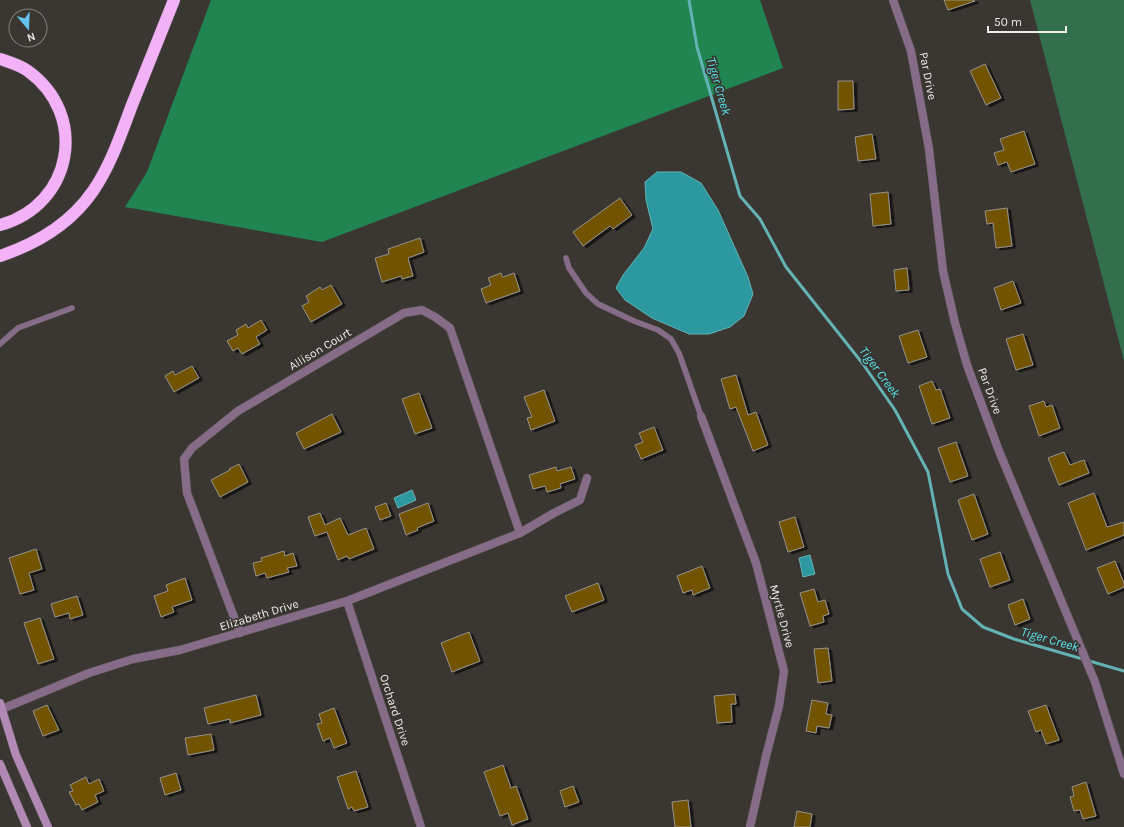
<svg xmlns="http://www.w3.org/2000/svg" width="1124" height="827" font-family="Karla,sans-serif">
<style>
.green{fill:#336f4c}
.forest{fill:#218552}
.water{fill:#2b999f;stroke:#65b2b5}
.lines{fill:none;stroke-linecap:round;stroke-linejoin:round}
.stream{stroke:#65b2b5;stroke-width:3}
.building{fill:#715200;stroke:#96938d;filter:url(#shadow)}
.service-casing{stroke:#57544f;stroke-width:6}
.minor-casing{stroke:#57544f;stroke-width:9}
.secondary-casing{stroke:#57544f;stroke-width:9}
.motorway-casing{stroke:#57544f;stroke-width:13}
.service{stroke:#866c88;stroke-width:5.5}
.minor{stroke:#866c88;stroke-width:8}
.secondary{stroke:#b288b5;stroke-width:8}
.motorway{stroke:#f3b1f8;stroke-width:12}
.labels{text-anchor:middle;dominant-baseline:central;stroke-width:3.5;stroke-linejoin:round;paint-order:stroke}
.street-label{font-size:12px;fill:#edebe8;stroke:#3a3732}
.water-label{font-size:13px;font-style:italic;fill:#59e5ec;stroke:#3a3732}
</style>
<defs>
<filter id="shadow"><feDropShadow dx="3.5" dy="2" stdDeviation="0" flood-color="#0009"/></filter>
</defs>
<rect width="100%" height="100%" fill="#3a3732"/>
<path class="green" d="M1030,0H1124V361Z"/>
<path class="forest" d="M211,0H760L783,68L322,242L125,207L147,172Z"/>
<path class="water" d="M657,172H681L701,183L718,210L748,277L753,294L744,316L730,327L709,334H689L652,318L625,300L616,288L623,275L644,248L653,229L646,200L645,182Z
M412,490L416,500L398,508L394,498Z
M810,555L815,574L803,577L799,558Z"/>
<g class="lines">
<path class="stream" d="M689,0L697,47L740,196L760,219L786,267L863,364L895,410L928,472L948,574L962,609L983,627L1014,639L1124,671"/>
</g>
<path class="building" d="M944,0H974L975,1L948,10Z
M985,64L1001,98L986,105L970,71Z
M838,81H853L854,109L838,110Z
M1024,131L1035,164L1011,172L1007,162L998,165L994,153L1004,150L1000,139Z
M872,134L876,159L858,161L855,137Z
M888,192L891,224L873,226L870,194Z
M620,198L632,215L613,229L610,226L583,246L573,232Z
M1007,208L1012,246L996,248L993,223L987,224L985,211Z
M420,238L424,252L408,258L413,276L402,279L401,276L382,282L375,258L389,254L388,249Z
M907,268L909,290L896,291L894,270Z
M501,273L503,277L514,273L520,291L486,303L481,289L491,285L488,278Z
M1013,281L1021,303L1001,310L994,288Z
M331,285L342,304L311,322L302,306L309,302L306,296L320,287L322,290Z
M261,320L267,330L256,337L260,344L242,354L238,348L233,351L227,341L238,335L236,330L246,324L248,328Z
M918,330L927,357L908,363L899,336Z
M1023,334L1033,365L1016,370L1006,339Z
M192,366L199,378L174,392L165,376L173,371L175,375Z
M736,375L748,415L756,412L768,445L753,451L736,407L730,409L721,379Z
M932,381L936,390L940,389L950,418L932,424L919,386Z
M544,390L555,421L531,430L527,418L532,417L524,397Z
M419,393L432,428L415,434L402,399Z
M1044,401L1046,407L1052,405L1060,428L1039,436L1029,406Z
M332,414L341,432L304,449L296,433Z
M654,427L663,450L641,459L635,445L643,442L639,433Z
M956,442L968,476L950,482L938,448Z
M1064,452L1070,465L1084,460L1089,473L1059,485L1048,458Z
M239,464L248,482L220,497L211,480L230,470L229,469Z
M556,467L557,471L571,467L575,479L560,484L561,488L547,492L545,486L533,489L529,475Z
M1094,493L1107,527L1124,522V535L1086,550L1068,503Z
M974,494L988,534L972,540L958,500Z
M386,503L391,516L380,520L375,507Z
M428,503L434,521L417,528L418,530L406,535L399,514Z
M320,513L325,525L340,518L348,535L366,528L374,549L349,559L347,556L338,560L327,532L315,536L308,517Z
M795,517L804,547L788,552L779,522Z
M36,549L42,569L29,573L34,590L20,594L9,558Z
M284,551L285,556L293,553L297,566L287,568L289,572L267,578L265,573L256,576L253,563L262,561L261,558Z
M1000,552L1010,580L990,587L980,559Z
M1115,561L1124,583V587L1108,594L1097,568Z
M702,566L710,588L693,595L692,590L683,593L677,576Z
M185,578L192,600L172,607L174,612L161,617L154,596L168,591L166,585Z
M598,583L604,600L572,612L565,596Z
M814,589L818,602L825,600L829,614L823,616L824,622L810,626L800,593Z
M77,596L83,615L70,619L69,613L55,617L51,604Z
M1023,599L1030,619L1015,625L1008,605Z
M40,618L54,659L38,664L24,623Z
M469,632L480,661L452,672L441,643Z
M828,648L832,681L818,683L814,649Z
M735,694L736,704H731L732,722L717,723L714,696Z
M256,695L261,715L230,723V719L208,724L204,708Z
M812,700L828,703L826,714L832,715L829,728L817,726L816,733L806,731Z
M47,705L59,730L43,736L33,711Z
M1046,705L1059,740L1046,744L1041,730L1036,732L1028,711Z
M334,708L347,743L334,748L330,738L323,741L317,724L322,723L319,714Z
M211,734L214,750L188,755L185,738Z
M503,765L511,788L516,786L528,819L512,825L508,813L500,816L484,772Z
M356,771L368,807L354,811L352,807L348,809L337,777Z
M176,773L181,790L165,795L160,778Z
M86,777L89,784L99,779L104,791L95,795L98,802L82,810L79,804L76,805L69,792L73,791L70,785Z
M1086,782L1096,816L1083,819L1080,810L1074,811L1070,797L1074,796L1072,787Z
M573,786L579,802L565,807L560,791Z
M688,800L691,827H675L672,802Z
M797,811L812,814L810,827H794Z"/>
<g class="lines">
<g class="service-casing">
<path id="service" d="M566,258L569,268L586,293L598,304L634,321L658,330L671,339L679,353L701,416
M0,344L18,328L72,308"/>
</g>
<g class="minor-casing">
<path id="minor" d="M893,0L911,51L929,149L943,271L955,323L967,365L999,451L1095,682L1124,774
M701,416L756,563L784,671L779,706L766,756L750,827
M347,601L421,827
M240,633L187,493L184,459L192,448L238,411L404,313L422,310L435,317L450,328L520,533
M2,709L89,673L133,659L180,650L347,601L520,533L554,513L580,500L587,478"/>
</g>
<g class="secondary-casing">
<path id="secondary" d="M0,703L16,755L48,827
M0,764L27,827"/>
</g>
<g class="motorway-casing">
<path id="motorway" d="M0,59C9,62 20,65 28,71C89,115 73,205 0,225
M0,256C36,244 71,223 93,191C111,165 121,134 132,105C146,70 160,35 174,0"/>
</g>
<use href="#service" class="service"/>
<use href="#minor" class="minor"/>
<use href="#secondary" class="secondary"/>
<use href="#motorway" class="motorway"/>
</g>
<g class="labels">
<g class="street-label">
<text transform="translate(928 76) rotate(79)">Par Drive</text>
<text transform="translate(320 349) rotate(-31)">Allison Court</text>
<text transform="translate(990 391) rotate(70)">Par Drive</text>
<text transform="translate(259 615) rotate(-17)">Elizabeth Drive</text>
<text transform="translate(782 616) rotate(75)">Myrtle Drive</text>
<text transform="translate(395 710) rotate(72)">Orchard Drive</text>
</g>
<g class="water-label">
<text transform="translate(719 86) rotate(74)">Tiger Creek</text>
<text transform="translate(880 372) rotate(54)">Tiger Creek</text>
<text transform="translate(1050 639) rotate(16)">Tiger Creek</text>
</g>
</g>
<g transform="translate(28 28) rotate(161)"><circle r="19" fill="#3a3732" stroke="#827f7b"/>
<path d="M0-3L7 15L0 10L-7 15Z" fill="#65c4ef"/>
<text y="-6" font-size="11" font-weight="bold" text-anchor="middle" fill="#edebe8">N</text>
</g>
<path d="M988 26v6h78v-6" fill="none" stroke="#edebe8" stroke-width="2"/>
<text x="994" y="26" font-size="12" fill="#edebe8" stroke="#3a3732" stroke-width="3" paint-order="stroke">50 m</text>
</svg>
